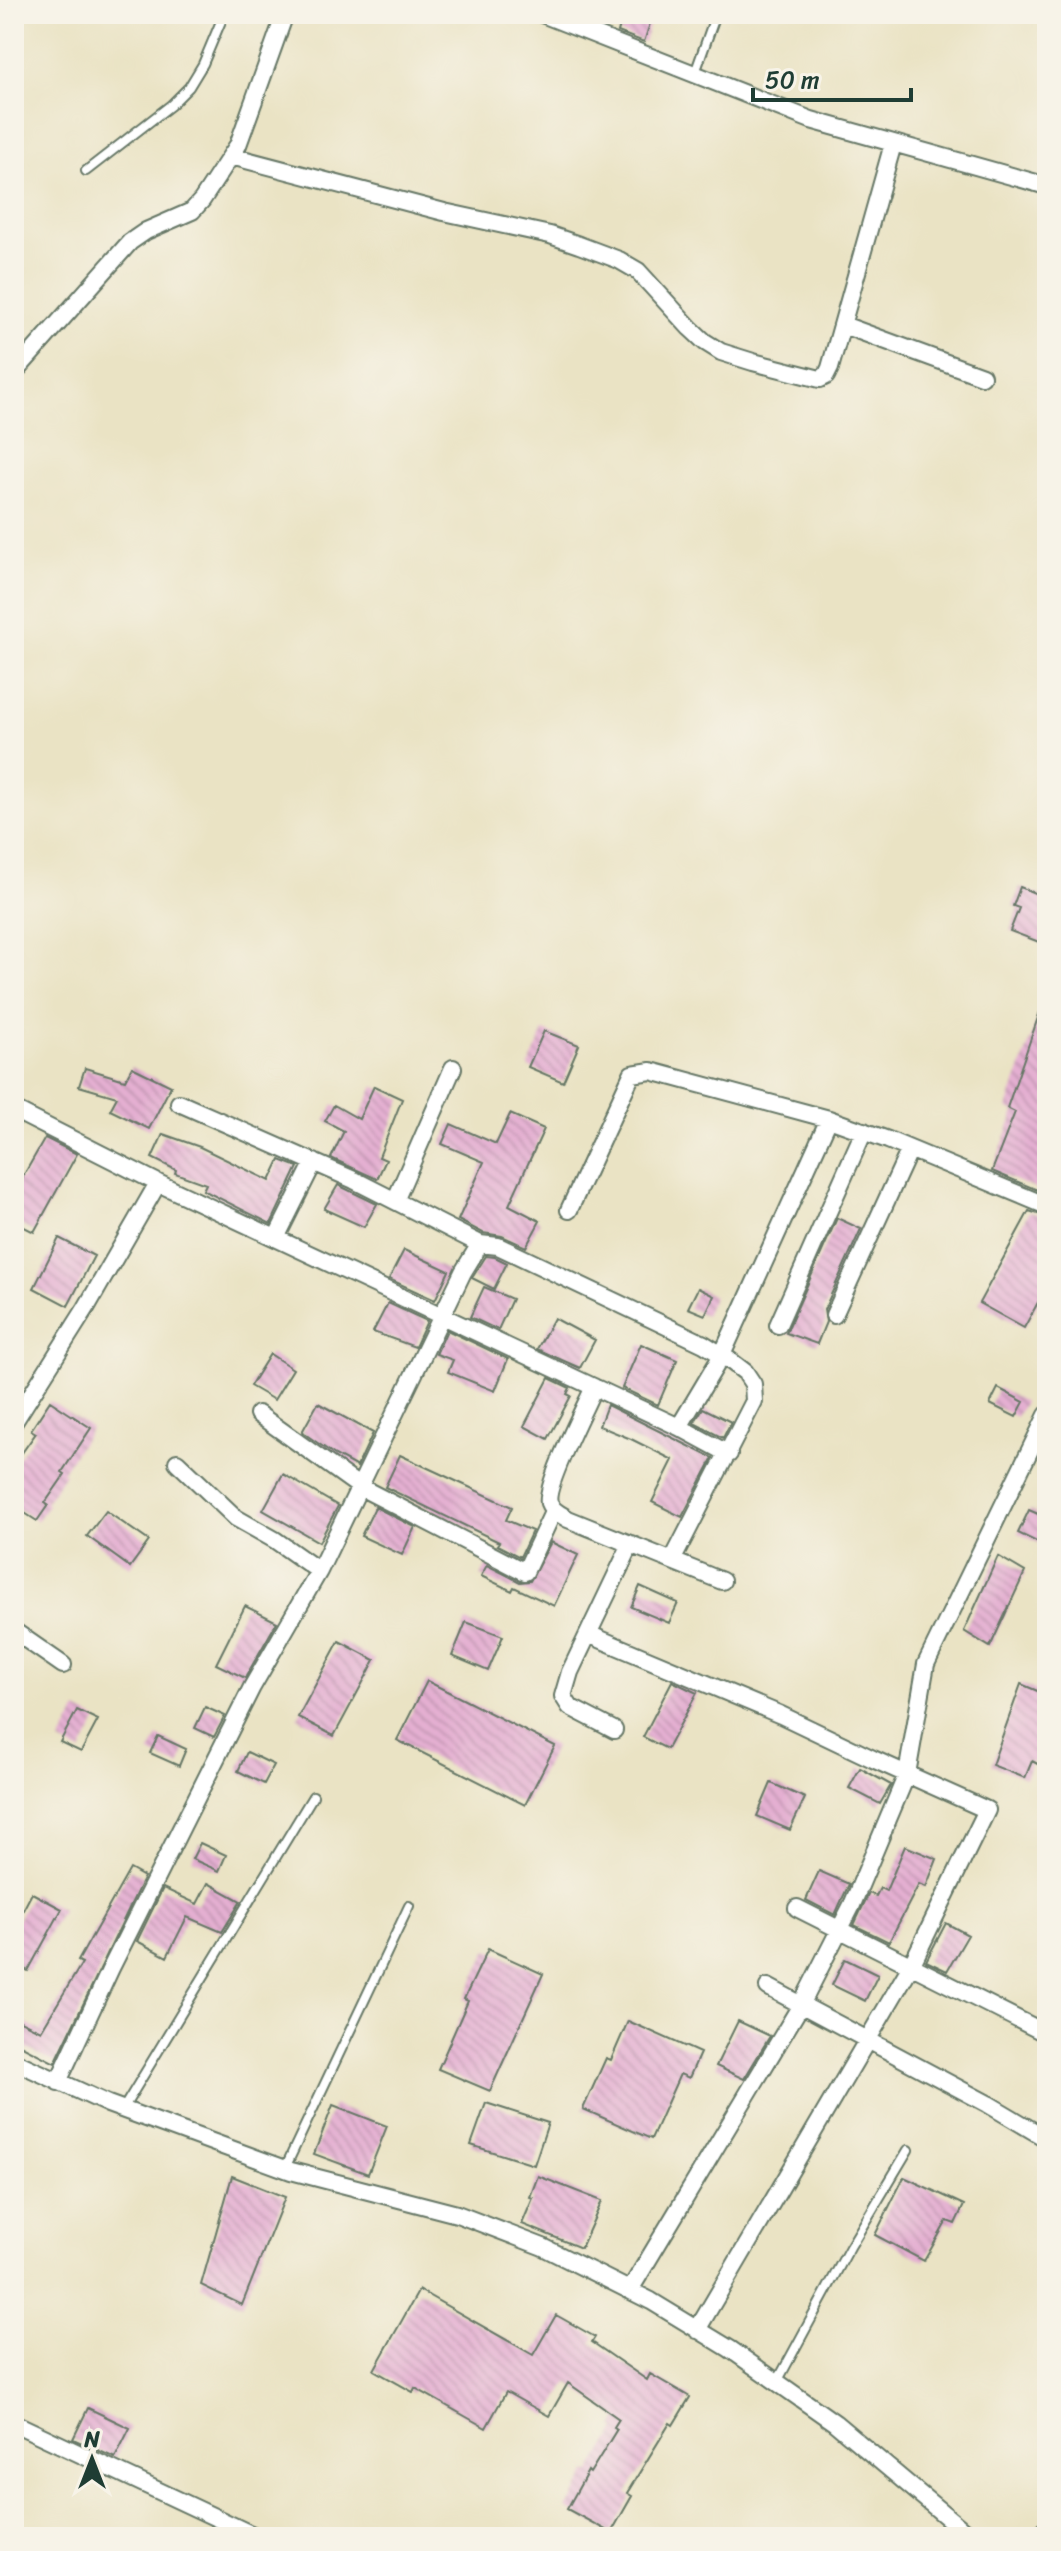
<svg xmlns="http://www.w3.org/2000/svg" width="1061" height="2551" font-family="Sriracha,sans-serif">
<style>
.building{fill:url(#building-back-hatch)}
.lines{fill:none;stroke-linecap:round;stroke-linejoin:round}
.service-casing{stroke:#676;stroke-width:12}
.minor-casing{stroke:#676;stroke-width:20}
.primary-casing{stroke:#676;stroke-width:30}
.service{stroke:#fff;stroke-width:8}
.minor{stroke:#fff;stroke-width:16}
.primary{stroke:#f6be86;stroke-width:26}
.rail-casing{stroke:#1f3d34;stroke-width:9}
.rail{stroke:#f7f3e8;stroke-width:6;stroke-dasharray:18;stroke-linecap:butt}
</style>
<defs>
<pattern id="building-back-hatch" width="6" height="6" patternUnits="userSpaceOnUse" patternTransform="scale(2)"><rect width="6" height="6" fill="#e4afd1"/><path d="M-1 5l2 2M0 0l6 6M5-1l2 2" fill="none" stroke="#c397b4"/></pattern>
</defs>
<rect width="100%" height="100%" fill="#f7f3e8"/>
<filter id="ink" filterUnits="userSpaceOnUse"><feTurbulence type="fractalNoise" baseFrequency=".0125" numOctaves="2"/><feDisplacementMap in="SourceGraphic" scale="16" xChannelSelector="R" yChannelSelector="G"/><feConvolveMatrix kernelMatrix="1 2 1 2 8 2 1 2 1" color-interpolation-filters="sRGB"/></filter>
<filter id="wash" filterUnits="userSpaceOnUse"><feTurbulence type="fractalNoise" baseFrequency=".006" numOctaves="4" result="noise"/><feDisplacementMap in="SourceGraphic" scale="32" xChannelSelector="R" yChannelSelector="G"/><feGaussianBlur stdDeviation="1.8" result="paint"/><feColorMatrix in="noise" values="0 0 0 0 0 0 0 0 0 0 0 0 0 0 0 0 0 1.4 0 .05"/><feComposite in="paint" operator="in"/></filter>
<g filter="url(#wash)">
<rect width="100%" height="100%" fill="#eae3c4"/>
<g id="blocks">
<path class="building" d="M623,14H653L644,42L618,32Z
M1020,887L1047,898V945L1010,931L1019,908L1013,906Z
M1044,1000L1047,1001V1194L992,1171L1015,1112L1007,1108Z
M544,1031L579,1045L563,1082L528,1067Z
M132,1067L171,1086L149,1129L110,1110L117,1097L79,1086L85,1068L125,1080Z
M374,1086L402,1099L379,1157L386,1160L377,1179L331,1158L344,1131L325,1121L334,1105L359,1119Z
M510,1114L544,1129L509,1205L540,1221L526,1247L502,1236L483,1233L458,1220L484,1162L442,1144L451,1124L496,1144Z
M163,1134L200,1147L270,1181L280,1160L298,1167L271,1224L203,1190L206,1184L175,1173L176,1170L152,1158Z
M45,1138L77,1154L34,1232L14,1222V1177L21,1180Z
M338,1185L377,1204L364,1227L324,1209Z
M1029,1211L1047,1217V1286L1024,1328L979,1303Z
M837,1218L861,1229L824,1310L826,1322L817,1344L786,1333Z
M59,1238L94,1256L68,1306L34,1288Z
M404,1250L449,1271L435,1300L389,1279Z
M486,1256L495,1257L507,1263L494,1289L472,1278Z
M484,1287L512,1299L498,1330L470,1317Z
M698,1288L714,1296L705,1315L688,1308Z
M388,1303L427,1321L415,1347L373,1332Z
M554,1318L595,1340L580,1368L537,1349Z
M447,1330L508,1359L495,1391L448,1372L453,1360L436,1354Z
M641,1344L677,1360L658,1405L622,1388Z
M270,1354L293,1369L274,1400L250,1386Z
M549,1378L570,1388L567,1394L571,1396L548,1439L524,1426Z
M998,1388L1024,1402L1016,1417L990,1404Z
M50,1401L91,1428L62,1472L65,1474L45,1503L48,1505L37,1521L14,1506V1464L36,1433L31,1430Z
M318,1403L373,1433L357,1467L335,1455L302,1432Z
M607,1405L713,1458L682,1517L652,1502L673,1460L631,1439L599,1426Z
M703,1408L731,1422L723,1438L694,1423Z
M400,1455L512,1507L506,1520L532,1531L520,1557L497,1545L499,1542L385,1487Z
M283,1474L338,1506L319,1542L263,1510Z
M375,1507L415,1527L402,1555L361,1536Z
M1029,1510L1047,1518V1547L1018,1533Z
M106,1511L149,1541L130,1567L87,1536Z
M551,1542L578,1555L554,1606L514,1587L512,1591L481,1576L487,1565L520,1582L530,1581Z
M998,1556L1025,1572L990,1647L964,1631Z
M640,1586L678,1603L669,1623L631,1607Z
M245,1606L277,1622L245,1678L216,1664Z
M466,1622L503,1636L488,1671L452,1656Z
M339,1641L375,1660L334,1736L298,1717Z
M427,1681L555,1746L525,1805L397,1740Z
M672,1681L697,1693L667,1749L643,1737Z
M1021,1684L1047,1695V1769L1032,1761L1025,1778L992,1765Z
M205,1707L225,1716L214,1737L195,1728Z
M77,1710L98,1720L81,1752L60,1742Z
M158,1736L186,1749L179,1766L150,1753Z
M247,1752L274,1765L264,1784L238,1771Z
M860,1768L891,1785L880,1804L849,1788Z
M771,1783L805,1798L790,1830L757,1816Z
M200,1843L226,1855L219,1871L192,1859Z
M905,1846L937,1859L926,1887L919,1884L889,1942L854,1925L869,1893L876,1896L880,1888L886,1891Z
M130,1869L144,1877L55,2063L14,2042V2018L41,2031L82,1963L78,1961Z
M819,1871L849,1884L835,1915L806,1900Z
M208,1883L241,1901L222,1932L187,1917L167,1957L137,1941L163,1888L197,1904Z
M32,1893L62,1909L28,1971L14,1963V1927Z
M946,1923L968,1935L947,1971L926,1961Z
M488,1949L543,1974L490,2091L438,2069L468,2001L464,1999Z
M845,1959L878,1975L865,2001L832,1985Z
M628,2021L700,2053L689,2078L680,2074L651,2139L583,2109L606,2058L611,2060Z
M738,2021L770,2036L744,2079L716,2066Z
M486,2103L548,2123L534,2165L471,2145Z
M333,2105L387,2126L368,2174L314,2154Z
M232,2176L285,2197L242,2305L201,2285Z
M538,2176L602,2201L581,2248L522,2224L533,2198L530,2197Z
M904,2177L964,2205L955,2224L947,2221L924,2261L875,2235Z
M419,2290L533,2355L556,2315L595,2337L592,2342L647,2380L650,2374L690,2397L673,2425L670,2423L627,2493L632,2496L611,2533L567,2509L588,2471L590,2473L617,2429L614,2427L619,2419L568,2383L549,2416L506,2392L486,2428L415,2388L413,2392L374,2370Z
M88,2408L130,2428L115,2458L73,2439Z"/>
</g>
</g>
<g filter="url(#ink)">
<use href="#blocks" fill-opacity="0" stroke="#676" stroke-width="2"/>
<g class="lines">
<g class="service-casing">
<path id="service" d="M695,73L716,14
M86,171L171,105L189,87L203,64L224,14
M123,2109L313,1796
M285,2168L409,1906
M777,2382L850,2247L908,2150"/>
</g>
<g class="minor-casing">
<path id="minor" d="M542,14L811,120L1047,186
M231,156L444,212L550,235L579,245L619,260L638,271L690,328L705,342L721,352L753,362L820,379L826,376L830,368L893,144
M843,325L982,376
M14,373L130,242L146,231L192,211L202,200L238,145L285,14
M179,1103L354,1180L480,1244
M14,1110L158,1183L679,1427L729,1454
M395,1201L453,1068
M569,1210L632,1074L651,1071L829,1119L888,1140L1047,1206
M276,1238L314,1162
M834,1315L910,1149
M778,1325L864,1131
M594,1387C585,1407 544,1487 549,1503C552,1511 562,1515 568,1519L722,1581
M258,1414L360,1487L525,1572L554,1510
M14,1422L86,1308L158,1183
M679,1427L722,1355L829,1119
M177,1462L236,1518L275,1540L319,1571
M14,1631L63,1665
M588,1634L781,1715L873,1759L987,1810L912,1964L697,2330
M614,1730L570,1707L563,1696L570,1672L631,1544
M797,1908L1047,2034
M768,1987L988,2104L1047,2139
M14,2061L108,2104L291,2171L457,2214L543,2247L651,2301L730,2349L835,2423L971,2537
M58,2082L111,1968L252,1687L319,1571L463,1272L480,1244L498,1246L704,1344L728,1359L745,1372L753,1384L754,1401L672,1561
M630,2290L801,2005L852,1905L907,1774L926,1664L1047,1415
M14,2423L257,2537"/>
</g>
<g class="primary-casing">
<path id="primary" d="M1046,2537L1047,2535"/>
</g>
<use href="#service" class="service"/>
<use href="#minor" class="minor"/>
<use href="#primary" class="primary"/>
<g class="rail-casing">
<path id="rail" d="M1045,2537L1047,2535"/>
</g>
<use href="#rail" class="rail"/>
</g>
</g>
<rect width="1061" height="2551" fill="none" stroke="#f7f3e8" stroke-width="48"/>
<g transform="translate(92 2459)" stroke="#f7f3e8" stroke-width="6" paint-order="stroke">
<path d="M0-6L14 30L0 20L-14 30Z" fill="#1f3d34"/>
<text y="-12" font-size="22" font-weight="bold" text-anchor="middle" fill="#1f3d34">N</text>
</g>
<path d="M753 88v12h158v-12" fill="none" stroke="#1f3d34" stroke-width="4"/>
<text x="765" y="88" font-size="24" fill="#1f3d34" stroke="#f7f3e8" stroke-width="6" paint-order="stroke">50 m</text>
</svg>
